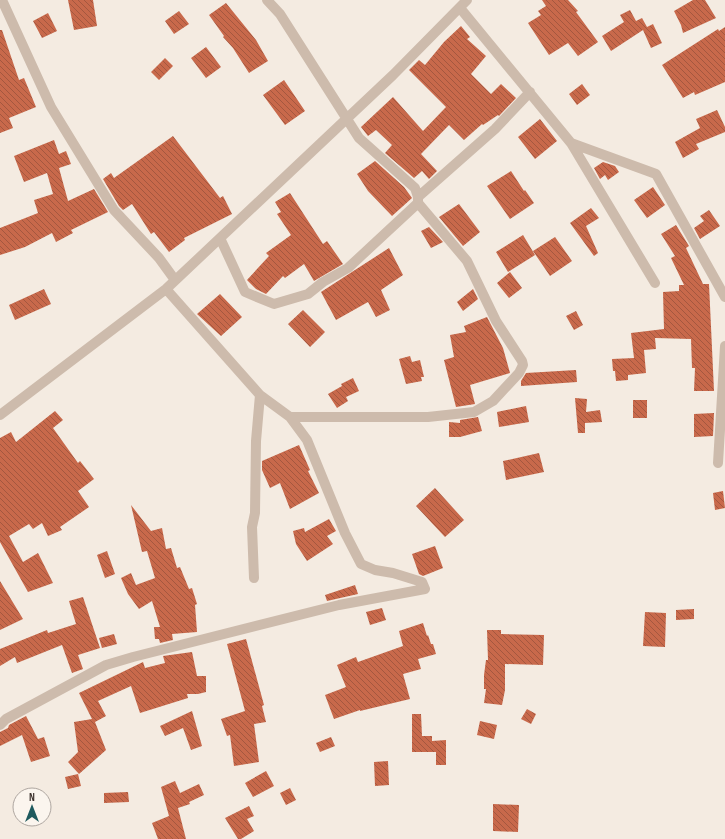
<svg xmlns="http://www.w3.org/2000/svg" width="725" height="839" font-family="'Sofia Sans Condensed',sans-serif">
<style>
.building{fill:url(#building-back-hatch)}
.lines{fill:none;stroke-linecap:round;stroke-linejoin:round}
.minor{stroke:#cdbbac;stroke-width:10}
</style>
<defs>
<pattern id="building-back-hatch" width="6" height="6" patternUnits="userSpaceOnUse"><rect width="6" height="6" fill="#c8694b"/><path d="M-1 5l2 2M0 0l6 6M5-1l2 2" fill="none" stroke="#a4573f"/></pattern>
</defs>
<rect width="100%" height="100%" fill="#f4ebe1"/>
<path class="building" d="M68,0H93L97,26L74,30Z
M542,0H568L578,11L576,12L598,42L578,56L568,43L549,55L528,23L541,15L538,11L546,6Z
M693,0H705L716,18L683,33L681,25L674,11Z
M226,3L256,40L268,61L249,73L233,48L223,37L224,36L209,15Z
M630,10L636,21L642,18L647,27L653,24L662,43L651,48L643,30L611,51L602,36L624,22L620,15Z
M179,11L189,24L174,34L165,21Z
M48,13L57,31L42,38L33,21Z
M461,26L470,37L467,39L486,56L471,74L491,94L501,84L516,98L499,116L498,115L483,125L482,124L464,140L449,125L421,154L437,171L429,179L422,171L414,178L385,153L392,145L376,130L368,136L361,127L393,97L423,131L446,107L409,70L419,60L425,65L444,42Z
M725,27V82L695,95L694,92L683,98L662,65L718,29L719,31Z
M0,30H2L19,80L24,78L36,107L9,118L13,128L0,133Z
M206,47L221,67L206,78L191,58Z
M165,58L173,66L159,80L151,72Z
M284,80L305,111L285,125L263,95Z
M582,84L590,95L577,105L569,94Z
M717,110L725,127V132L696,144L699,149L683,158L675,142L700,128L696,119Z
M540,119L557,141L535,159L518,137Z
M173,136L220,198L223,196L232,214L184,238L185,240L169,252L154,232L151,234L132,204L123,210L119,206L103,179L111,173L114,178Z
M54,140L59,154L66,151L71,164L59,168L68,201L94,189L108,212L71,230L73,233L56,242L52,233L25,247L0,255V228L38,213L34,200L53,194L47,173L24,182L14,156Z
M375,161L404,187L412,198L392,216L368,191L357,174Z
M603,162L615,166L619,172L608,180L605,175L600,179L594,168Z
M511,171L524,191L525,190L534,203L510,219L487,186Z
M653,187L665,205L647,218L634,200Z
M290,193L323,244L327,241L343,264L314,281L304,264L285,278L283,276L266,294L256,289L247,280L269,256L266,253L291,235L277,214L281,212L275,202Z
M459,204L480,232L463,246L439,217Z
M591,208L599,218L586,226L598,253L594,256L570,223Z
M709,210L720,226L700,239L694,228L704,221L700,216Z
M676,225L689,246L686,248L703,284H709L714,391H694L695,368H692L691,339L655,338L656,349L644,350L646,373L628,375V380L616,381L615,371H613L612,359L634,358L631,333L664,329L663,292L679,291V285H684L671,258L675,256L661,234Z
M429,227L443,242L431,248L421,231Z
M523,235L535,255L508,272L496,252Z
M555,237L572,261L550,276L533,251Z
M389,248L403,275L381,290L390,310L376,317L368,302L336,320L321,292Z
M510,272L522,288L509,298L497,283Z
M44,289L51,304L15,320L9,305Z
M473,289L478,299L463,311L457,302Z
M220,294L242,317L221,336L197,314Z
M303,310L325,332L310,347L288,324Z
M576,311L583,325L574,330L566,316Z
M487,317L503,348L510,373L470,385L475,404L456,407L444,360L454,357L450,335L466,332L464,326Z
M410,356L412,362L420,360L424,377H421L422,381L406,384L399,359Z
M576,370L577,382L521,386V381L526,373Z
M353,378L359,391L346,397L348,401L337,408L328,394L342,386L341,384Z
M575,398L587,399L586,412L600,410L602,422L585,423V433H578Z
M633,400H647V418H633Z
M526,406L529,422L499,427L497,412Z
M55,411L63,420L53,428L78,463L80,461L94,479L78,491L89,507L60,527L62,530L48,536L42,523L33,529L29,524L9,536L23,562L38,553L53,583L28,592L0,542V438L11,432L16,442Z
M714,413L713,436L694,437V414Z
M478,417L482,431L460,437H449V422L460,423V420Z
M299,445L310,470L308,471L319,493L290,509L280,483L270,488L262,470V461Z
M539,453L544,472L506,480L503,461Z
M435,488L464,520L445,537L416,506Z
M723,491L725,508L715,510L713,493Z
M131,505L151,531L162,528L166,549L171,548L177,568L180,567L189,589L192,588L197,604L195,605L197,632L172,634L173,640L160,643L159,639H155L154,627H160L152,601L139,609L128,594L121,578L131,573L136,585L155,578L147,551L142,552Z
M329,519L336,531L327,536L333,544L307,561L296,544L293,531L304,528L305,532Z
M435,546L443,568L423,576L419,574L412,554Z
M107,551L115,574L105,578L97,555Z
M0,581L23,619L0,630Z
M355,585L358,594L327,601L325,595Z
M83,597L100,648L78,655L83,669L72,673L62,645L17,663L15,657L0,666V649L47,630L48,633L76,624L69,601Z
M382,608L386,620L370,625L366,612Z
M694,609V619L676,620V610Z
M645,612L666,613L665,647L643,646Z
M423,623L427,636L428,635L431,644H433L436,654L418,659L421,669L403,674L410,699L360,711V710L334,719L325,695L346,687L337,665L356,657L358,662L403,646L399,631Z
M487,630H501V634L544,635L543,665L505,664V690L502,705L484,703L486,689H484V675L486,660H488Z
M114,634L117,644L102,648L99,638Z
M246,639L264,705L262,706L266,722L254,724L259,762L234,766L230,735L227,736L221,719L245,711L227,644Z
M192,652L197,676H206V692L198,694H187L188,698L140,713L131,686L98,701L106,716L95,722L106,750L79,774L68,762L78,752L74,722L92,719L79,693L143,662L145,668L165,663L163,656Z
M527,709L536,714L531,724L521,719Z
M192,711L202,746L191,750L183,728L165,736L160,726Z
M412,714H421L422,736H432V741L446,740V765H436V752H412Z
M26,716L38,739L44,737L50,756L31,762L22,735L0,746V732L8,728L9,725Z
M480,721L497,725L494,739L477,735Z
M331,737L335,746L320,752L316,743Z
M388,761L389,785L375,786L374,762Z
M266,771L274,786L253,797L245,783Z
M78,774L81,786L68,789L65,777Z
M175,781L180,793L199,784L204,795L189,802L190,804L178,808L186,839H158L152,823L169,816L161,787Z
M290,788L296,800L286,805L280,793Z
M128,792L129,802L104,803V793Z
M493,804L519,805L518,832L493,831Z
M249,806L254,816L247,819L254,831L241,839H238L225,818Z"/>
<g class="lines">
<path class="minor" d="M2,0L51,107L114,210L159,258L175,280
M460,8L571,143L655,283
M571,143L656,174L725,297
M418,197L495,129L530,92
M220,238L245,292L274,304L308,294L323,282L348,268L418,203V197L415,188L359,138L280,14L267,0
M0,415L166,289L393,75L467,0
M290,417H428L474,412L493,401L519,373L523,365L522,361L496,321L467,261L418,203
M718,463L725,346
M254,578L252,527L255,513L256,441L260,395
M0,725L6,719L106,665L133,657L339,605L425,589L422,582L393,573L375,570L361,564L345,533L307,440L290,417L260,395L166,289"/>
</g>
<g transform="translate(32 807)"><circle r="19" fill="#fbf5ee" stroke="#aea6a0"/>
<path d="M0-3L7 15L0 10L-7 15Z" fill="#1f5a5e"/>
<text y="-6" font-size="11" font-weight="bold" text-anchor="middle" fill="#3b302b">N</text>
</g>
</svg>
